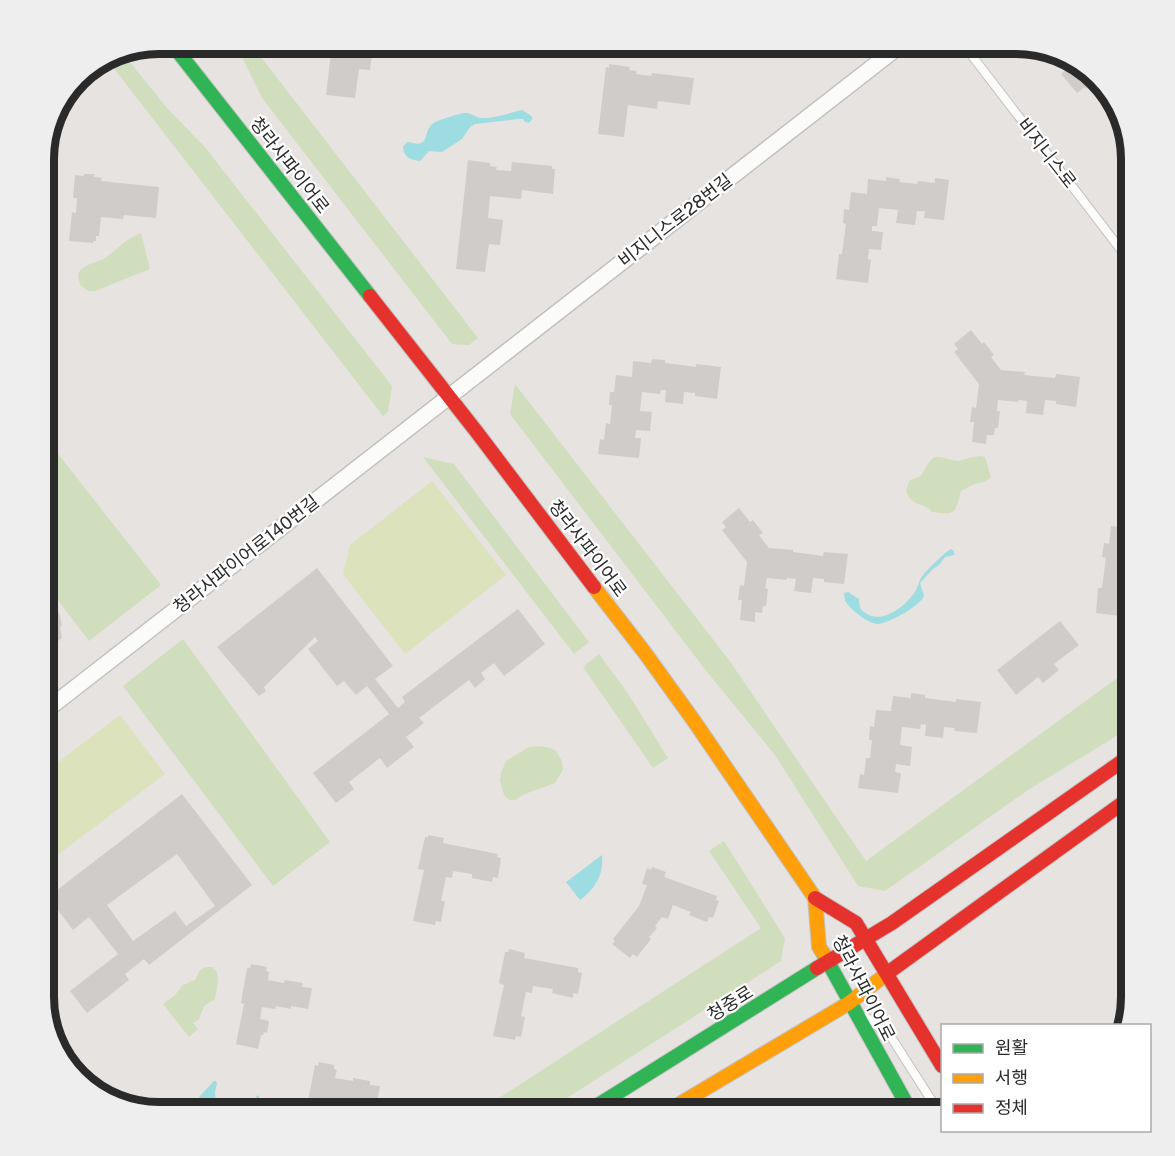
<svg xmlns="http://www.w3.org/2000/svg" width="1175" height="1156" font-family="'Public Sans','Noto Sans KR',sans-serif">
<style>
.green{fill:#d1debd}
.pitch{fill:#dbe2bc}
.water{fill:#9ddce0}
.building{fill:#cfccca;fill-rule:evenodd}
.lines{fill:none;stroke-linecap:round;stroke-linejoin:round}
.lane-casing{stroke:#c2c1c1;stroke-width:10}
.street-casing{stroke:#c2c1c1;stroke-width:18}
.fast-casing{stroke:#c2c1c1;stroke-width:16}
.slow-casing{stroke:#c2c1c1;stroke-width:16}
.jam-casing{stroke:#c2c1c1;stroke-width:16}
.lane{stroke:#fbfbfa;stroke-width:8}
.street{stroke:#fbfbfa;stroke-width:15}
.fast{stroke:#30b455;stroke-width:14}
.slow{stroke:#ff9f0a;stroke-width:14}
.jam{stroke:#e5322d;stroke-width:14}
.labels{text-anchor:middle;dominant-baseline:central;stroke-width:4.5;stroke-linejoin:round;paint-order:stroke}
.street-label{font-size:18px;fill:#2a2a2a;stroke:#fff}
.rim{fill:none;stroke:#2a2a2a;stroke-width:8}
</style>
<rect width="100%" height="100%" fill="#e7e3e1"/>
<path class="green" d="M231,44H251L478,338L469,345L452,344L262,98L242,57Z
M125,56L167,108L204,146L392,386L388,412L383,416L109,62Z
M141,233L150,269L95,291H89L81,286C79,281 77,276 79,272C83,264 97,263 105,258C117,250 126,238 141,233Z
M515,384L729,660L866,861L1131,668V725L1110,740L1028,790L885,891L858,886L775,755L707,672L510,414Z
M44,436L161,585L89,641L44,582Z
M981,456L985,457L991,477C986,483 981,482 974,484C970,486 965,489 961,491C955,514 956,515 932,512C923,501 911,508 906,490L910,480L921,476L929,462L934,457H941L952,460L959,461L972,457Z
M423,457L454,464L589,642L574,654Z
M183,639L330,842L273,886L123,686Z
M599,654L627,692L668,758L653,768L583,667Z
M540,746L550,748L556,751L562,761L563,770L555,783L525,794L515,800H509L504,795L500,780L501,773L506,761L529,747Z
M724,841L785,938L781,961L545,1112H509L499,1098L761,928L709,851Z
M206,967H212L217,972L218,981L215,999L204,1006L199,1019L193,1023L198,1029L189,1037L163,1004L175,995L183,985L195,980L200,970Z"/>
<path class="pitch" d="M432,481L506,575L405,654L343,574L350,545Z
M120,715L165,774L44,865V773Z"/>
<path class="water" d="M522,110L530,115L533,118L529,123L525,122L523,119H518L475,124L470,127L462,139L442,152L429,151L420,161C410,160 404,157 403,147L407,142C412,142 417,145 421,143C430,140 422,126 440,120C447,118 462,112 467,113C472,114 476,117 481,118C494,119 509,113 522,110Z
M951,549L954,551V555L945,557L939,565L933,569L920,583L924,596C920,606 888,624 877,624C869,624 850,609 846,602C844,599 845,598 844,593L848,592L859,599L860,608C877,629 904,608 915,592C918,587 919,580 923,575C928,569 945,552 951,549Z
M602,855C604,875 595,889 580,900L566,882Z
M214,1081H216L217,1084C208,1109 232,1106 248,1107C253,1103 254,1099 258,1095L259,1097L256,1104L258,1106C255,1108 248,1112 244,1112C243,1112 241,1110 239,1110C234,1109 235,1110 229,1110C219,1110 202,1107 199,1097Z"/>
<path class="building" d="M332,44H358L373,46L370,70L359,69L355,98L326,95Z
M1076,62L1098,79L1086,89L1085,87L1077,93L1061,74Z
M609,64L630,67L629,70L637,71L636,74L651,76L652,73L694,78L690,105L658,101L657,109L628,105L624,137L598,134L606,67L609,68Z
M468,160L490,163V166L497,167L496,170L511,171L512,162L552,166V169H555L553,194L522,190L521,199L490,196L488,218L503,220L500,245L489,244L485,272L456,269Z
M84,174H94V177L102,178L101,181L159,187L156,218L124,215L123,219L101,217L99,236H96V241H93V243L69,241L72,212L76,213L77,198H73L75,175L84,176Z
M886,177L900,179L899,182L917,184L918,181L935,183V178L949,180L944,220L924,218L925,211H917L915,225L896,223L898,210L879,208L877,226H872V231L883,232L881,250L869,249L868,259L871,260L868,283L836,279L839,254H842L846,224L843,223L844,209L849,210L851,192L867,194L868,179L886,181Z
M44,268L53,269L50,300H44Z
M971,330L982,344L984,342L994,355L991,357L1001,370L1025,372L1024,375L1055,378L1056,374L1080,377L1076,407L1056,404V401L1045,400L1043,415L1026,413L1027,401L1019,400L1018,402L998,400L997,411H1000L998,428H995L994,435H987L986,444L972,442L974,422H970L972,407L976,408L979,384L954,352L958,349L954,344Z
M652,359L665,360V363L696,367V364L721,367L717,399L695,396V393L684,392L683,404L665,402L666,390H661L660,394L642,392L640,411L652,412L650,431L636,430L635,438H641L639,458L598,454L600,439L604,440L606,423L610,424L612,405H609L610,392H614L616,375L632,377L633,361L651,363Z
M739,508L750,522L753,520L763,533L759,535L769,548L793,550V552L823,556L824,552L848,554L844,584L824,582V579L813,578L811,593L794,591L796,579L787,578V580L767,578L765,588L768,589L766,606H763L762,613L755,612V622L740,620L742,600H738L740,585L744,586L747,562L722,530L726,527L722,522Z
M1128,513H1131V583H1129L1128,594H1130L1128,617L1096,613L1098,588H1102L1106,558L1102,557L1104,543L1109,544L1111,526L1126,528Z
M317,568L393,666L375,679L398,708L405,702L402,697L518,609L545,644L504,676L494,663L481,673L485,679L475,688L469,680L419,718L424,723L406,737L414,747L387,768L380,758L349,782L354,789L336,803L313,773L389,714L367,686L356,695L344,681L337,686L308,649L318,641L315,637L264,687L266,691L259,696L217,647Z
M59,612L62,626L60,627L62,638L44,652V615Z
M1060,621L1079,645L1054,664L1059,670L1043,683L1038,677L1016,695L997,670Z
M911,693L925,695V698L956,702V699L981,702L977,733L954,731L955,728L944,727L943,738L925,736L926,725L921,724L920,729L902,727L900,745L912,747L910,766L896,764L895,772L901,773L898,793L858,788L860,774L864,775L866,758H870L872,740H869L870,726L874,727L876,710L891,711L893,696L911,698Z
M182,794L252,885L149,965L144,959L125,974L129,980L87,1013L70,991L118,954L89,917L73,930L48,897ZM177,854L215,906L186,926L175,911L133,941L107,905Z
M428,835L444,838L443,843L498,854L497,857L501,858L498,878L493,877L492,882L472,878V874L453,871L452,878L446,877L441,901H445L441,922L436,921L435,925L413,921L424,870L418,869L425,837H428Z
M652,867L666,872L664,877L717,896L716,900L719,901L713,918L709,917L707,922L689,915L691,912L673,905L668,919L662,917L655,926L657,928L649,937L651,939L637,957L633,954L630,958L612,944L615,941L613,939L639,906L647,885L642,884L647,868L651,870Z
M509,949L525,953L524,958L578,968V972L582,973L578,994L573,993V998L552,993L553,989L533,986L532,993L526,992L521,1016L525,1017L521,1037L516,1036L515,1040L493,1036L504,985L499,983L505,952H508Z
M251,964L267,967L266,971L269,972L268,980L284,983L285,980L303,983L302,987L312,988L308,1009L291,1006V1009L276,1006L275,1009L262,1007L260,1019L269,1021L267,1033L264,1032L263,1035H261L258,1049L236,1044L244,1004L241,1003L247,968H250Z
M319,1062L334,1065V1069L337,1070L335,1078L353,1081V1078L370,1081V1085L380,1086L376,1107L359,1104V1107L344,1104L343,1108L331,1105L329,1112H310L312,1102L308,1101L315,1065L318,1066Z"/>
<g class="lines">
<g class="lane-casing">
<path id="lane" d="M963,44L1131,263
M866,1017L891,1037L939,1112"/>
</g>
<g class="street-casing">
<path id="street" d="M44,712L902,44"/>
</g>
<g class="fast-casing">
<path id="fast" d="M172,44L370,296
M823,953L911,1112
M587,1112L817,968"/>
</g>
<g class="slow-casing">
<path id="slow" d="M594,587L645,653L694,721L815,898L819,947L823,953
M666,1112L849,1003L889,972"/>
</g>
<g class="jam-casing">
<path id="jam" d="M370,296L476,431L594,587
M815,898L856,923L942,1066
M817,968L892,923L1131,755
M889,972L1131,797"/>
</g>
<use href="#lane" class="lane"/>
<use href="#street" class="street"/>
<use href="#fast" class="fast"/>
<use href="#slow" class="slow"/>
<use href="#jam" class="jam"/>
</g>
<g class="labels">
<g class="street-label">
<text transform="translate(1047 153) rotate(52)">비지니스로</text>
<text transform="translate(290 165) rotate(52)">청라사파이어로</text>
<text transform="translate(675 220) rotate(-38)">비지니스로28번길</text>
<text transform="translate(588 548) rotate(53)">청라사파이어로</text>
<text transform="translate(246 554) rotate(-38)">청라사파이어로140번길</text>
<text transform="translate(864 988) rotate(63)">청라사파이어로</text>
<text transform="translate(730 1003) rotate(-32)">청중로</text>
</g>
</g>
<path d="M0 0H1175V1156H0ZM159 54H1016A105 105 0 0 1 1121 159V997A105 105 0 0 1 1016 1102H159A105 105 0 0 1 54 997V159A105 105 0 0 1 159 54Z" fill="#eee" fill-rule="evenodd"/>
<path class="rim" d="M159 54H1016A105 105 0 0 1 1121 159V997A105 105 0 0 1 1016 1102H159A105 105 0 0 1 54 997V159A105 105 0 0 1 159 54Z"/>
<rect x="941" y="1024" width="210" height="108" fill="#ffffff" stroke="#aaaaaa" stroke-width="1.5"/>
<rect x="953" y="1044" width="30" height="9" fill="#30b455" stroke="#aaaaaa" stroke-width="1.5"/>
<text x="995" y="1054" font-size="18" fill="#2a2a2a">원활</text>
<rect x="953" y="1074" width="30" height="9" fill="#ff9f0a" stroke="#aaaaaa" stroke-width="1.5"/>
<text x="995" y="1084" font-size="18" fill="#2a2a2a">서행</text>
<rect x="953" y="1104" width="30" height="9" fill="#e5322d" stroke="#aaaaaa" stroke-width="1.5"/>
<text x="995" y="1114" font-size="18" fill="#2a2a2a">정체</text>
</svg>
